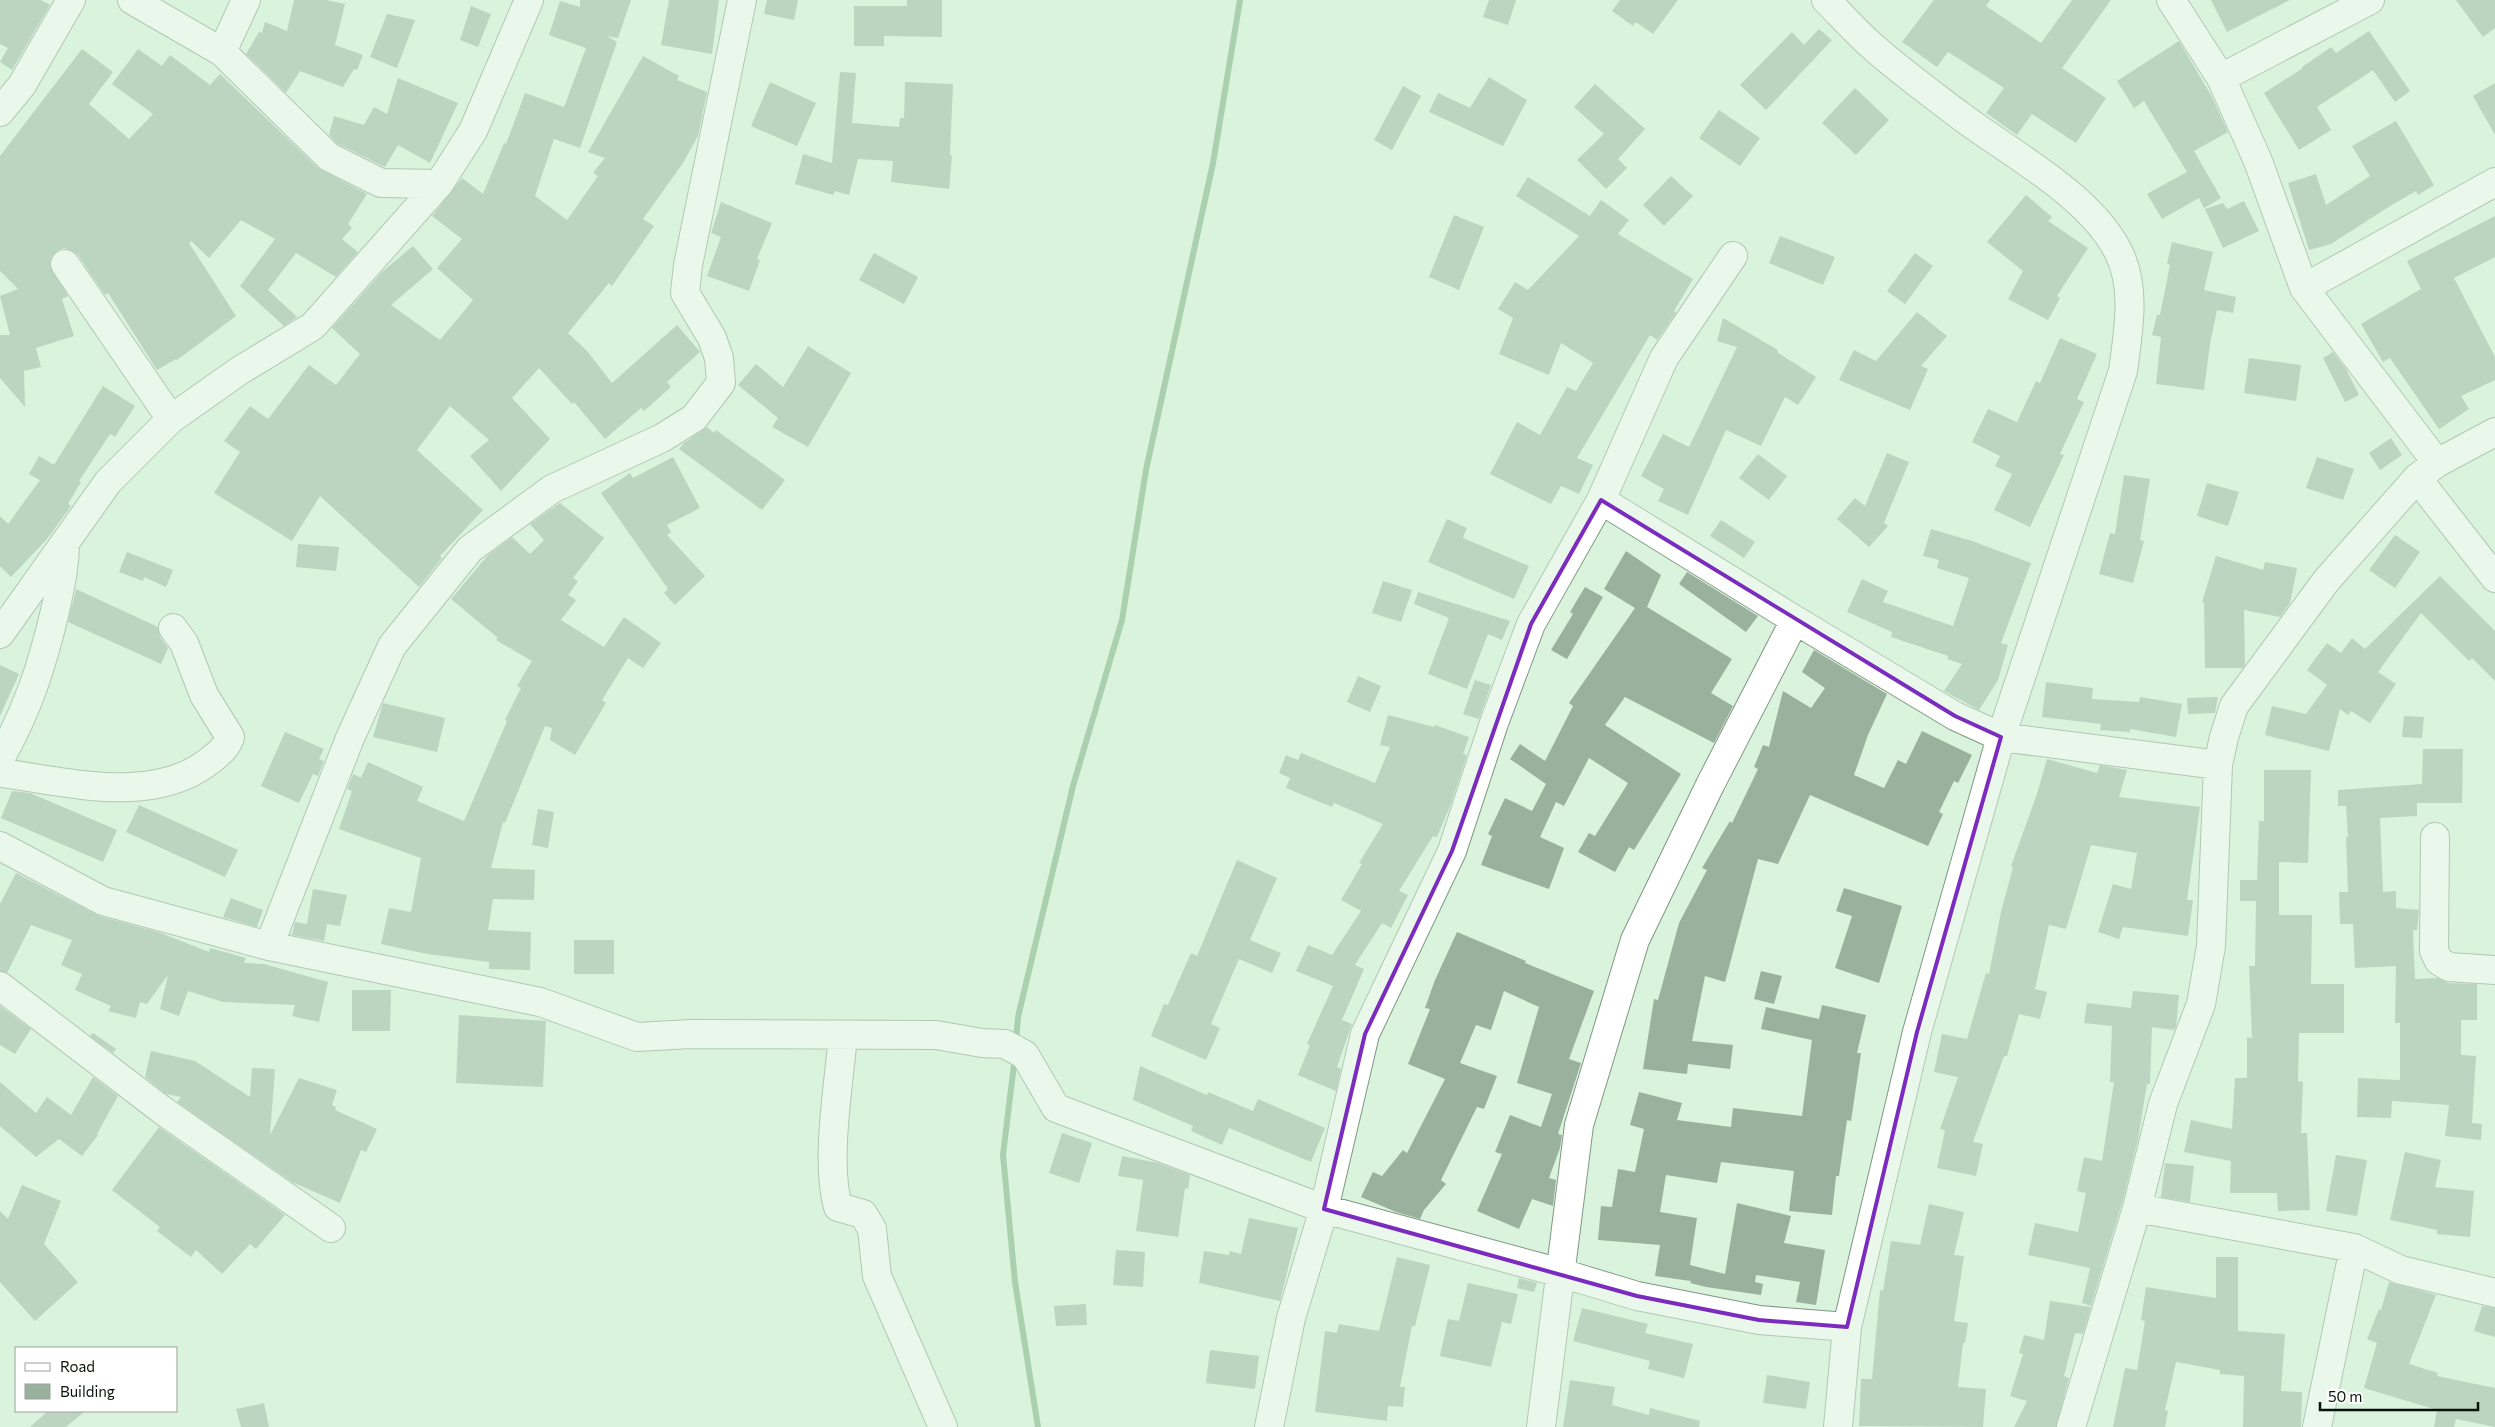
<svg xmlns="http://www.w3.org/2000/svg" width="2495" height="1427" font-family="Commissioner,sans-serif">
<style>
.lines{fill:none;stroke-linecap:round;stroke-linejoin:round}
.stream{stroke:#71a778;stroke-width:6}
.building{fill:#9ab29d}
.minor-casing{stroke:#809783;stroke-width:30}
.minor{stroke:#fff;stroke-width:28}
.marked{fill:none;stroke:#7b2cbf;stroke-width:4;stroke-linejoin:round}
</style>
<rect width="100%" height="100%" fill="#d9f3dc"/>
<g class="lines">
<path class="stream" d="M1016,1041L1018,1017L1073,786L1122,620L1146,470L1213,163L1240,0
M1015,1056L1003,1155L1015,1282L1038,1427"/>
</g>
<path class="building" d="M0,0H41L50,5L12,70L0,62L8,48L0,44Z
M294,0H326L345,4L335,45L363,55L357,70L354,69L343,87L300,71L286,93L246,54L259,32L262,33L265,22L287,31Z
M580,0H631L618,38L607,36L617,42L580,148L554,139L535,196L567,220L598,176L593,173L605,158L588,152L643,56L679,76L677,80L707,92L698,136L683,163L643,219L654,226L612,286L609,283L568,333L587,351L612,383L677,325L700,352L667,382L671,387L644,411L641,408L605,439L574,402L572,404L539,368L512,398L550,439L501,491L470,456L489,440L450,406L417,450L483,510L440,556L442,558L419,587L320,496L292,541L214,493L240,452L224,441L250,406L268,419L309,365L336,385L360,354L332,328L382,272L413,246L433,269L391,305L440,340L473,300L437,268L462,239L432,216L462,178L483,194L504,143L506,144L525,93L564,107L586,48L549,35L560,1L580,7Z
M669,0H719L712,54L661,45Z
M767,0H798L794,20L764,14Z
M907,0H942V37L884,36V46H854V6H907Z
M1489,0H1516L1508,25L1483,17Z
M1620,0H1678L1653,34L1636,22L1633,26L1612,11Z
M1934,0H1990L1986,6L2041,43L2072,0H2111L2062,68L2106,98L2076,143L2032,114L2017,135L1986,113L2004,88L1948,52L1937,67L1902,42Z
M2211,0H2290L2227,32Z
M2456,0H2495V28L2483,37Z
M471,6L491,14L478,47L460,40Z
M387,14L415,20L397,68L370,57Z
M1819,29L1832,40L1766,110L1740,85L1792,32L1804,45Z
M2369,31L2410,91L2395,102L2373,70L2317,107L2331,130L2299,150L2264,93L2303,68L2302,67L2331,47L2336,53Z
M2179,41L2212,97L2228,132L2194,151L2221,198L2204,208L2199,198L2162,219L2147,194L2187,172L2144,101L2134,108L2117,81Z
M82,49L113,72L89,104L129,139L153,114L112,84L138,49L162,66L170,55L210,85L220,74L318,168L367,194L348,224L352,228L342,239L358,252L336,277L296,253L268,290L297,317L284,326L240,286L275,239L241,220L209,258L191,241L189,243L236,316L177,360L176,359L157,370L108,293L105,295L78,255L71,250L64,248L57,251L51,257L50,266L68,296L62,299L74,336L36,348L41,367L24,371L25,407L0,378V335H10L0,296L18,289L0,271V156Z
M840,72L856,73L852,123L899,127L900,118H904L905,82L953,84L950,155L952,156L949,189L891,182L893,161L858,159L849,195L835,191L833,195L795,184L803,154L832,163Z
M1489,77L1527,100L1503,146L1429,112L1438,93L1470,108Z
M398,78L458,103L430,163L398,145L385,167L338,144L329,135L334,116L364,125L374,107L387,114Z
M770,82L816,103L797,146L751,126Z
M2495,83V135L2473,96Z
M1595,84L1645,129L1618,159L1627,168L1606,189L1577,160L1604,134L1574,107Z
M1403,86L1421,96L1392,150L1374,140Z
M1855,88L1889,120L1856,155L1822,123Z
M1719,110L1760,138L1740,166L1699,138Z
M2396,121L2434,185L2418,195L2416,191L2390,206L2331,244L2309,250L2288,183L2316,174L2326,205L2370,176L2352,146Z
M1671,176L1693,196L1664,226L1643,205Z
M1528,177L1590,216L1601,200L1629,220L1618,234L1693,279L1674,311L1676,313L1657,340L1650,335L1577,458L1593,465L1579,494L1561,486L1551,504L1490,474L1517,422L1540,435L1567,387L1576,391L1593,363L1561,343L1549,375L1499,354L1513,318L1498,309L1515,282L1528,290L1579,236L1516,196Z
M2026,195L2052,217L2048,221L2088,248L2057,296L2060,298L2048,320L2008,299L2023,271L1987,242Z
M2244,201L2259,231L2223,248L2205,209L2223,203L2227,209Z
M721,202L772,223L757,259L760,260L749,291L707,276L721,237L711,233Z
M1454,215L1484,227L1459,290L1429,277Z
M2495,216V257L2454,278L2495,357V380L2461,396L2469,409L2439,429L2390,358L2383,362L2361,324L2421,289L2407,261Z
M1780,236L1835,257L1823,285L1769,263Z
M2172,242L2213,252L2204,290L2236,297L2233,313L2217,310L2210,344L2204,390L2156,384L2161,337L2152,335L2157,315H2160L2170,265L2167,264Z
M874,253L918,277L904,304L859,280Z
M1915,253L1933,266L1905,304L1887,291Z
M1917,312L1947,336L1921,366L1928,369L1910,410L1839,380L1854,350L1876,361Z
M1723,318L1778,350L1777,352L1816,377L1798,405L1785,397L1761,446L1726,430L1688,515L1658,501L1664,489L1641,476L1663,434L1689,447L1737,347L1717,341Z
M2060,338L2097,354L2077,399L2084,402L2060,454L2064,455L2030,527L1994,510L2012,474L1995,466L2000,456L1972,442L1988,409L2017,422L2036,381L2040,383Z
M808,346L851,373L808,447L772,427L778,418L738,385L756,364L783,387Z
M2333,352L2346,369L2359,395L2345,402L2323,358Z
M2249,358L2301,365L2296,401L2244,393Z
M103,386L135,406L115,437L110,434L79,481L81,482L68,504L71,506L47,539L11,577L0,566V516L8,524L40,480L29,474L39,456L54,465Z
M707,427L714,433L716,430L785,480L762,510L679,449L684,443Z
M2391,438L2402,455L2380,470L2369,453Z
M1887,453L1909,462L1884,523L1888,526L1869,547L1837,519L1855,498L1865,506Z
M1758,454L1787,476L1769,500L1739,478Z
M673,457L700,508L667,525L671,532L667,535L705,576L675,605L664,593L668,589L601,493L630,473L633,478Z
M2317,457L2354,469L2343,500L2306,488Z
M2124,475L2150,479L2140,540L2144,541L2133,583L2099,574L2110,533L2115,534Z
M2207,483L2239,492L2228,526L2197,516Z
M560,503L604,538L573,578L578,581L568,595L576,600L561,620L604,647L624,617L661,643L643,668L628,658L602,700L606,703L575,755L550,740L552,728L545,726L505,823L503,822L491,868L535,870L534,900L493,899L488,930L531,932L530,970L489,969V962L427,954L381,944L389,908L411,912L421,858L339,829L352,791L347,789L353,774L361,778L368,762L423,787L417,801L464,821L507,721L505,720L521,688L517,686L532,661L496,640L498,638L451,599L488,555L512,537L530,554L544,540L530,524Z
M1447,519L1467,528L1463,538L1529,566L1514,599L1428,562Z
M1721,520L1755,542L1744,558L1710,536Z
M1931,529L1972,541L2031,563L2001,643L2008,645L1998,680L1979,710L1944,691L1962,664L1947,659L1948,656L1891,637L1892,632L1847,612L1862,579L1888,591L1883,602L1953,626L1969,578L1937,568L1939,560L1923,556Z
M2395,535L2420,552L2395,588L2369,570Z
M298,544L339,547L336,571L296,567Z
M1626,551L1661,575L1647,607L1732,659L1711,693L1733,706L1714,743L1625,697L1605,725L1681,774L1634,850L1629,847L1615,872L1578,852L1589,833L1595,836L1628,783L1589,758L1564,806L1556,802L1540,837L1564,848L1549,889L1481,865L1492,836L1488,834L1505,798L1532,811L1546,784L1510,759L1520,744L1545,761L1573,706L1569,703L1635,608L1604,589Z
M127,552L173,570L166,587L144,577L143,581L119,572Z
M2216,556L2263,570L2265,562L2297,568L2290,603L2280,617L2244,610L2245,665L2243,668H2205L2204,603L2202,602Z
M1687,572L1758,616L1746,632L1679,584Z
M2440,576L2495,631V681L2472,658L2469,661L2421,613L2378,672L2396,684L2370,723L2351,711L2348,715L2340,709L2329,751L2265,735L2272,706L2306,714L2327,685L2307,670L2327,643L2341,653L2352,638L2365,649Z
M1383,581L1412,590L1401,622L1372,613Z
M1585,587L1603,597L1567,659L1551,650L1573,614L1570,612Z
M76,589L158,627L160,637L168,648L161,664L68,622Z
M1418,592L1510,621L1502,640L1488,634L1467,689L1428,674L1449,618L1414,604Z
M1814,650L1887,694L1868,735L1854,775L1884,788L1898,760L1906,764L1922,731L1972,755L1958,783L1954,781L1939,812L1943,814L1928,846L1810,795L1778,864L1758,859L1725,982L1705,976L1692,1041L1733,1045L1730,1069L1688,1064L1687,1074L1643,1069L1654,999L1658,1000L1679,923L1707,870L1702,868L1730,821L1732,823L1758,769L1754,767L1763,745L1769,747L1783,691L1811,708L1825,688L1802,672Z
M0,665L19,674L0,716Z
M1358,676L1381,686L1370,712L1347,702Z
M1475,680L1491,685L1479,719L1463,714Z
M2046,682L2093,688L2092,699L2139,702L2140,697L2182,704L2176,737L2130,729V732L2100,730L2101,724L2042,717Z
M2218,697L2215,713L2188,714L2187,698Z
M383,703L445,718L437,752L373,737Z
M1388,715L1434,727L1435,725L1469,737L1463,754L1467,755L1451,804L1437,837L1433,836L1399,891L1408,895L1391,928L1382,923L1355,965L1364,969L1342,1020L1352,1024L1337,1067L1341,1069L1336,1091L1298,1075L1310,1045L1307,1044L1333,986L1296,971L1308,945L1332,955L1361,911L1341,900L1362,864L1359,863L1383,824L1334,803L1332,807L1286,788L1290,778L1279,773L1286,755L1298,760L1301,753L1375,783L1390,747L1380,745Z
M2404,716L2424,717L2422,738L2402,737Z
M285,732L324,749L319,759L324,761L318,776L313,774L299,803L261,786Z
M2423,749H2463L2462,803H2417V816L2380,818L2383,892L2396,891V908L2419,910L2417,930H2413L2415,979L2438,978L2448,983L2477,984V1020H2461V1055L2476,1056L2472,1123L2482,1124L2481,1140L2445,1136L2449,1105L2392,1101L2391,1118L2357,1117L2358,1078L2400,1080V1023H2395L2396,966L2355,968L2353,924H2340L2339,892H2348L2346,837H2348L2346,806H2338V790L2422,784Z
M2047,759L2097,773L2100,765L2127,770L2119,797L2200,807L2187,900H2193L2188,936L2123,927L2119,939L2098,932L2113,884L2131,889L2137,853L2091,845L2066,929L2049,925L2035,989L2047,992L2040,1019L2019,1014L2007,1056H2004L1973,1142L1983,1144L1976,1176L1937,1168L1945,1130L1940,1129L1958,1077L1934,1072L1942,1034L1967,1039L1986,973L1989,974L2001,912L2013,867L2011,866L2037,794Z
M2264,770H2311L2308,863L2279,862V915H2312L2311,984H2344V1033H2299L2298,1081L2303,1082L2301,1133H2307L2310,1210L2278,1211L2277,1193H2230L2231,1161L2184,1152L2191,1120L2232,1129L2235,1078H2247V1037L2252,1038L2249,966H2255L2256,901H2240V880H2257L2259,821H2264Z
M12,791L30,793L117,830L103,862L1,818Z
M139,805L238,850L225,877L126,832Z
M538,809L554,812L548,848L532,845Z
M1237,860L1277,878L1250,940L1281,953L1272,973L1239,959L1211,1024L1220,1028L1206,1060L1151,1036L1164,1004L1168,1005L1191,953L1197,956Z
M16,873L99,916L158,932L209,952L210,948L246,958L244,963L264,964L328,982L319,1022L292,1016L295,1005L223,1002L188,991L179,1016L160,1009L168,975L147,1004L140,1002L136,1018L108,1011L111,1006L75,990L82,974L61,965L72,940L31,925L7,973L0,971V904Z
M1844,888L1902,906L1879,983L1835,968L1852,916L1836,911Z
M313,889L347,895L340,926L327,924L324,941L292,935L295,922L307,924Z
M231,898L263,910L257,927L223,917Z
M1457,932L1526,961L1525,963L1594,991L1569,1059L1581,1063L1558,1134L1562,1135L1560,1148L1549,1178L1556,1180L1553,1206L1532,1199L1519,1229L1477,1211L1502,1154L1495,1152L1510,1115L1541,1127L1552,1094L1517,1083L1539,1007L1504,991L1491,1030L1476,1025L1460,1063L1497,1076L1484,1109L1477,1107L1441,1180L1446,1184L1424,1210L1420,1219L1396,1212L1361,1197L1373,1172L1382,1176L1403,1150L1407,1153L1445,1079L1408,1064L1430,1009L1425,1008L1435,980Z
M574,940H614V974H574Z
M1761,971L1782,976L1774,1004L1754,999Z
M352,990H391L390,1031H352Z
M2133,991L2179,995L2176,1027L2174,1030L2152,1027L2150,1084H2147L2138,1139L2123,1200L2091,1306L2082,1303L2090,1268L2028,1255L2035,1223L2078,1232L2086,1193L2077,1191L2084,1157L2102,1161L2114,1082H2110L2112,1026L2084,1023L2087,1003L2131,1008Z
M1822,1005L1866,1015L1857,1053H1861L1851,1121L1847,1120L1839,1176H1836L1832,1215L1789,1211L1794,1171L1721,1162L1717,1183L1666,1175L1660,1212L1697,1218L1690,1265L1725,1274L1737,1203L1791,1216L1784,1243L1825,1250L1816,1305L1796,1302L1800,1282L1756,1275L1755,1282L1763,1284L1761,1295L1706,1287L1690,1283L1691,1281L1655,1276L1660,1245L1598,1240L1601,1206L1612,1207L1618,1169L1635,1172L1644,1129L1630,1125L1639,1092L1682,1103L1677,1120L1731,1127L1733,1108L1802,1116L1812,1040L1761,1029L1766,1007L1819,1019Z
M0,1006L31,1029L15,1054L0,1045Z
M459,1015L546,1021L543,1087L456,1083Z
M93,1033L116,1049L113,1053L90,1036Z
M151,1051L195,1061L250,1097L252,1068L275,1069L270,1135L299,1078L337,1090L332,1105L336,1107L335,1110L377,1129L366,1152L361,1150L340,1203L292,1182L177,1102L181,1097L166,1094L145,1077Z
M1140,1066L1207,1095L1208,1092L1253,1111L1258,1099L1325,1128L1311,1162L1229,1128L1222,1145L1191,1131L1193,1126L1133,1100Z
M93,1077L118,1096L97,1134L98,1135L82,1156L59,1139L36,1157L0,1126V1082L36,1113L47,1097L71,1115Z
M159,1127L285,1215L256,1249L250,1244L222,1274L196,1250L191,1257L157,1231L160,1227L112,1190Z
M1062,1133L1092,1143L1079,1183L1049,1173Z
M2405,1152L2441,1160L2435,1187L2474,1191L2470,1237L2437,1234V1230L2390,1220Z
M2336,1155L2367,1160L2357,1216L2326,1211Z
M1122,1156L1158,1163L1190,1175L1188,1189L1185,1188L1178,1237L1136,1231L1143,1180L1118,1176Z
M2165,1163L2194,1166L2190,1202L2161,1197Z
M22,1185L61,1201L44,1244L78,1282L35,1321L0,1282V1211L8,1219Z
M1929,1204L1964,1212L1954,1255L1964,1256L1954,1321L1968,1323L1965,1343H1963L1958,1387L1986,1389L1983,1427L1859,1426L1861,1379H1872L1880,1290L1883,1291L1891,1241L1920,1245Z
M1249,1218L1298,1228L1280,1301L1199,1283L1204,1251L1229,1255L1230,1251L1241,1254Z
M1116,1250L1145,1252L1143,1287L1113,1285Z
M1397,1257L1430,1265L1415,1326H1412L1400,1387H1405L1403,1407L1388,1406L1387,1421L1315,1412L1325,1331L1337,1333L1339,1324L1379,1331Z
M2216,1257H2238V1331L2285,1334L2281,1391L2302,1392L2301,1427H2243L2244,1376L2220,1374V1370L2176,1362L2165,1410L2168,1411L2165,1427H2113L2125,1368L2137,1370L2145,1321L2141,1320L2146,1287L2216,1298Z
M1519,1278L1537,1283L1534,1292L1517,1288Z
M2389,1282L2436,1295L2409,1364L2438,1373L2437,1376L2495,1388V1427L2456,1419L2454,1427H2434L2437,1410L2364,1388L2377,1343L2367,1339L2379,1309L2381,1310Z
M1468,1283L1518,1294L1511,1324L1502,1322L1491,1367L1440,1356L1448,1319L1459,1321Z
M2050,1301L2091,1307L2083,1334L2075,1333L2064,1376L2069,1378L2056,1427H2014L2027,1401L2010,1396L2023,1354L2019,1353L2024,1335L2044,1340Z
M1086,1304L1087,1325L1056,1326L1054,1306Z
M2482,1306L2495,1308V1337L2474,1331Z
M1582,1308L1648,1324L1645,1333L1693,1344L1684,1378L1648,1369L1650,1361L1573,1341Z
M1210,1350L1259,1356L1255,1389L1206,1383Z
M1767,1375L1810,1382L1806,1409L1763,1403Z
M1570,1380L1615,1387L1612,1405L1649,1415L1650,1408L1700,1421L1699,1427H1563Z
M264,1403L269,1427H241L236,1409Z
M48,1411H85L66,1427H30Z"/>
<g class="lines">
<g class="minor-casing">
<path id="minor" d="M132,0L222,52L246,0
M1826,0C1841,15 1856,32 1872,46C1899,70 1929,92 1958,114C2009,153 2089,194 2118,251C2137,288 2128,332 2123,371L2001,737L1917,1032L1847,1327L1838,1427
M2171,0L2221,78L2258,161L2304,288L2437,463
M222,52L329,157L381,183L439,184
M2221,78L2370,0
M0,112L22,85L71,0
M65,264L171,419
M2304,288L2495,182
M2417,478L2495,578
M1601,500L1795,620L1955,716L2001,737L2218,765
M0,634L108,482L171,419L239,371L313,326L439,184L473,131L529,0
M0,759C28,709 42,666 55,611C60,587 65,567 65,542
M0,773C65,781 151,806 208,762C218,754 226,749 230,737L204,695L184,643L173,628
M2435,837L2434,951L2439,961L2449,967L2495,970
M0,846L103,901L269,946L540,1002L637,1037L691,1034L936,1035L982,1043L1005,1044L1025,1055L1056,1108L1324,1209L1561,1273L1637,1296L1759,1320L1847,1327
M269,946L350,738L392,646L470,549L552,489L662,438L694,418L721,383L719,358L712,338L685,293L688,265L742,0
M0,986L162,1110L331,1228
M843,1035C839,1085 825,1160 838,1207L863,1214L872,1229L877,1276L943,1427
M2137,1208L2354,1248L2401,1270L2495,1293
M1269,1427L1291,1318L1324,1209L1365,1034L1452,851L1494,723L1531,624L1601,500L1664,358L1733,256
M1541,1427L1579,1125L1635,940L1710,785L1795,620
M2071,1427L2137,1208L2163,1104L2201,1004L2211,946L2218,765L2224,737L2234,706L2326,581L2417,478L2437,463L2495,432
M2317,1427L2354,1248"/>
</g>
<use href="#minor" class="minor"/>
</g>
<path d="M0 0H2495V1427H0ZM1601,500L1955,716L2001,737L1917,1032L1847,1327L1759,1320L1637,1296L1324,1209L1365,1034L1452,851L1531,624Z" fill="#d9f3dc" fill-opacity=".55" fill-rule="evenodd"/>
<path class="marked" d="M1601,500L1955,716L2001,737L1917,1032L1847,1327L1759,1320L1637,1296L1324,1209L1365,1034L1452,851L1531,624Z"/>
<rect x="15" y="1347" width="162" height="65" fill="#ffffff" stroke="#9da19d"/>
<rect x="25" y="1363" width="25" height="8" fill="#ffffff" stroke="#9da19d"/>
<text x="60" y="1372" font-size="15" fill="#0a130b">Road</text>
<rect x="25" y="1384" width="25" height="15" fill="#9ab29d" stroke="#9da19d"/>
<text x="60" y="1397" font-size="15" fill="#0a130b">Building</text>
<path d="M2320 1402v8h158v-8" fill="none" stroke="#0a130b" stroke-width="2.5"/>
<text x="2328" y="1402" font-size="15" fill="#0a130b" stroke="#ffffff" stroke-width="4" paint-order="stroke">50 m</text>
</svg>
